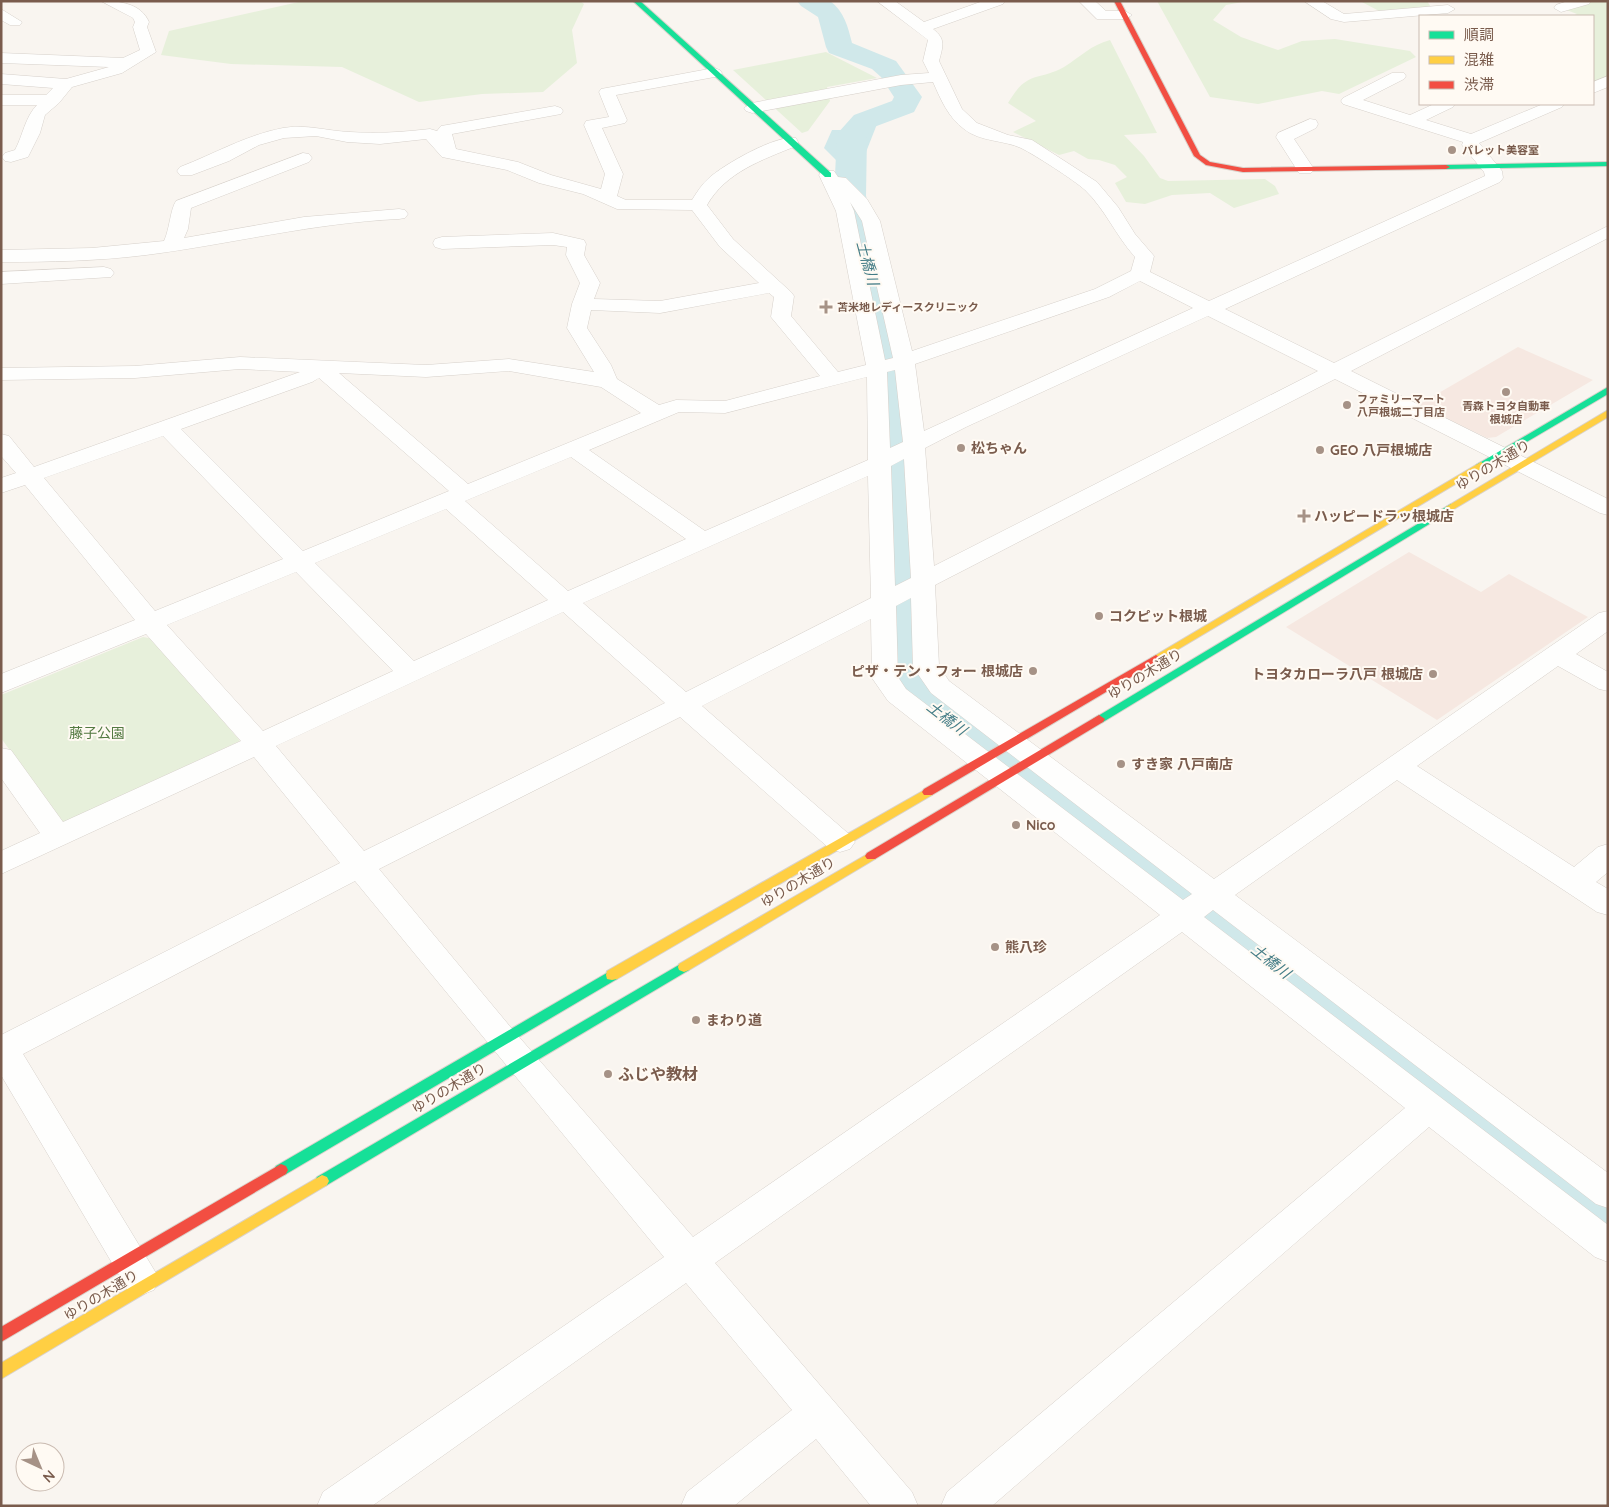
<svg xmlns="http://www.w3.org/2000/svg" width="1609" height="1507" font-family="Quicksand,'Noto Sans JP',sans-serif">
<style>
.commercial{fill:#f6e8e1}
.green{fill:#e7f0db}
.water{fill:#d0e8ea}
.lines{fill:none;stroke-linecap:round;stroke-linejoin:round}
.river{fill:#d0e8ea;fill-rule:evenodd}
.street-casing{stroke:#d7d1cb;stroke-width:1}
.fast-casing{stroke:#d9d2cb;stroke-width:2}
.slow-casing{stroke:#d9d2cb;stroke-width:2}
.jam-casing{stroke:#d9d2cb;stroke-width:2}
.street{fill:#fefefd;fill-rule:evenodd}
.fast{fill:#16e098;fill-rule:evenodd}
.slow{fill:#ffcf43;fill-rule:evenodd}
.jam{fill:#f24e42;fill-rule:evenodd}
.poi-dot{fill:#a69286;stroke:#fffaf3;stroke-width:2}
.labels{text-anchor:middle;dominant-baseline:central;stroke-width:4;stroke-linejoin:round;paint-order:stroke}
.far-poi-label{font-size:11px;font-weight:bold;fill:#7a5c4d;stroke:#fffaf3;text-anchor:start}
.poi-label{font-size:14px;font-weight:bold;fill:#7a5c4d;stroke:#fffaf3;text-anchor:start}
.street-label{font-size:14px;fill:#7a5c4d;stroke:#fffaf3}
.park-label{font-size:14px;fill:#537a41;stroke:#fffaf3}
.water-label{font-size:15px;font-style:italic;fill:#437c86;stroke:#fffaf3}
.near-poi-label{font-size:16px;font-weight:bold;fill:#7a5c4d;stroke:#fffaf3;text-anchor:start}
</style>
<rect width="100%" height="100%" fill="#f9f5f0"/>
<path class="commercial" d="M1518,347L1593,380L1496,437L1487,438L1418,405Z
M1409,552L1481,592L1509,574L1588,617L1437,720L1286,627Z"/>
<path class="green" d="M303,1H580L584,4L572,30L577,63L543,92L482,94L419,102L342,67L231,64L161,55L169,31Z
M1157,1H1248L1226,5L1213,20L1241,37L1278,50L1302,41L1335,39L1410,51L1416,57L1339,94L1322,91L1258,104L1210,97Z
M1360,1H1427L1431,7L1379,11Z
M1591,1H1608V77L1593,83V16H1572L1577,14L1564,9Z
M1110,40L1157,133L1124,135L1144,156L1160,178L1168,181L1265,179L1275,186L1279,194L1234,208L1210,193L1172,195L1145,204L1126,202L1115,183L1127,177L1115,165L1099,160L1088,159L1074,151L1059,155L1013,132L1036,121L1008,103C1028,69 1037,82 1064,67C1080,57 1091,45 1110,40Z
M826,52L877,78L827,87L830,101L808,131L802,133L733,70Z
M143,637L154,639L240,741L62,823L1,738V695Z"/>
<path class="water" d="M870,117L879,119L857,175L852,176L824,148L832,130H849L858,119Z"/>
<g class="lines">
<path class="river" d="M797,1H830C844,11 848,27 852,43L896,61L922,97L914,112L874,127L867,135L866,196L882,244L907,343L918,558L927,650L926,678L1210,886L1608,1183V1248L1586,1240L1172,914L886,695L879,684L881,650L876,558L871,343L848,244L834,196L837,134L854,115L892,101L894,97L881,77L872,69L829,53L826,47L818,17L801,6Z"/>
<g class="street-casing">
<path id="street" d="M101,1C119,1 141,3 149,22L147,27L156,52L122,73L72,87L59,103L45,115L40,133L28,157L11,162L5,161L2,157L5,153L15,150C23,135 25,117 37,105H1V95H46L53,88L1,84V74L66,79L109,67L1,63V53L123,58L140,50L133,27L135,22L133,18Z
M877,1H895L924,22L983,1H1005L1003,4L933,29C946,39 943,46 939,61L962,109L977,123L1008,135L1032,140L1097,182L1118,207L1135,234L1154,256L1150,272L1209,301L1485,176L1484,172L1462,145L1463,142L1343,104L1341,101L1343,98L1392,73H1404L1406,76L1404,79L1363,100L1410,115L1434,104H1455L1453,107L1426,120L1471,134L1543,104H1564L1562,107L1479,143L1502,171L1503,178L1500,182L1225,309L1334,363L1608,226V238L1351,371L1608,499V515L1600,513L1335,379L935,585L939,666L949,681L1214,879L1548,648L1599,613L1608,611V631L1576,654L1608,672V691L1599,689L1558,666L1417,766L1574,867L1598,847L1608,844V872L1596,882L1608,889V915L1597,912L1397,780L1235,895L1608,1173V1208L1596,1204L1213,910L1204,917L1608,1225V1262L1595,1257L1429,1127L992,1506H941L947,1492L1405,1108L1182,932L715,1263L912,1492L918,1506H871L816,1439L734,1506H681L687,1492L792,1410L686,1283L372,1506H317L323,1492L664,1257L355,881L23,1054L159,1278L154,1290L141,1295L128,1290L1,1075V1035L340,863L254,757L1,874V851L40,833L1,778V748L11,750L63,822L241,741L146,634L1,693V674L135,620L25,485L1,493V478L16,473L1,456V434L9,436L34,467L300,372L240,369L135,378L1,380V368L135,366L240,357L426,365L509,359L594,372L567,328L572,304L580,283L566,255L567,247L553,245L442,249L435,247L433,243L435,239L442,237L553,233L584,240L586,244L584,255L600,283L594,299L660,301L759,283L720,247L692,210L617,209L583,194L539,183L507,170L442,157L426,139L380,144L347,142L316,136L284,138L259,145L229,161L192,175H180L177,171L180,167C214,154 246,135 283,128C307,124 326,131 350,132C377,134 403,132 430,129L437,131L441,126L447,125L555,106L561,108L563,111L561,114L452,134L456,149L518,162L551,175L601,189L605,174L584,125L586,121L609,117L599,92L601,89L714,68L720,70L722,73L720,76L616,95L627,120L625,123L602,128L623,174L617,196L626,200H692C697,192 702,184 709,178C723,165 777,134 796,138L798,142L796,146C762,160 726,172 707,205L733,239L791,292L794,296L791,316L838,372L866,365L836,211L819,175L822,171H834L838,177L846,178L867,199L880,221L912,351L1095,289L1131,271L1135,257C1116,236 1105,209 1085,190C1074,180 1035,155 1021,148C1004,140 980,142 964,129C948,117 941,100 933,82L901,85L752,113L746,111L744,108L752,103L901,75L929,73L923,61L928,40ZM850,202L862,221L893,358L885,360L854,211ZM1140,281L1193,308L924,431L915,364L1109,297ZM769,293L774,297L771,317L820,376L725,401L676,400L659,405L617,379L611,365L587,328L591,310L660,313ZM1208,316L1318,371L934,566L925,448L966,427ZM895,370L903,442L890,448L887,372ZM509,371L601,387L641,413L468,484L339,373L426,377ZM867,377L868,460L705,531L589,450L679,412L725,413ZM319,378L449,491L303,551L181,429L312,382ZM163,436L283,559L155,611L44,478ZM571,457L686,539L568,591L465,501ZM904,459L911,578L895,586L891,466ZM868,476L871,598L686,692L583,603ZM446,509L548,600L414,661L315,563ZM296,572L393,671L263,731L167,625ZM911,598L913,667L931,693L1192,894L1183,900L906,689L898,677L896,606ZM563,612L665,703L364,851L276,746ZM871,619L872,678L888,701L1160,915L693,1237L513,1030L379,869L680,717L830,849L840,852L850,849L855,842L850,835L702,706Z
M1079,1H1095L1106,11H1125L1132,15L1125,19H1097Z
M1304,1H1322L1344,14L1448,5L1455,9L1448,13L1344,22L1331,19Z
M1568,1H1591L1589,4L1561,12L1554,8L1556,5Z
M1,9L22,22L20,25H10L1,20Z
M1608,76V87L1593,93V82Z
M1310,119L1316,120L1318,124L1316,128L1294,139L1314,169L1311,173H1299L1276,137L1278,133Z
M303,153L309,154L312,158L309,162L191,208L188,229L184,238L304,217L399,209L405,210L408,214L405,218L399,219C313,223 231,244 146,255C98,261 50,262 1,262V250L92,248L164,241C170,228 170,210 176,201Z
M104,267L111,269L114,273L111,277L1,284V272Z"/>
</g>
<g class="fast-casing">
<path id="fast" d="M633,1H640L831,173V177H825Z
M1608,162V166L1446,169L1442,167L1446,165Z
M1608,387V394L1484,467H1478L1476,465Z
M1451,504L1454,505V509L1103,722L1099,723L1093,719Z
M684,962L689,964L690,967L689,970L327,1185L322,1187L317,1185L315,1181L317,1177Z
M612,970L617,971L618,975L617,979L286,1174L281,1176L276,1174L274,1170L276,1166Z"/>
</g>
<g class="slow-casing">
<path id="slow" d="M1608,410V417L1454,509H1448L1446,507Z
M1481,462L1486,465L1484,467L1160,660L1156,661L1151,658Z
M928,788L932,789L934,792L932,795L617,979L612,980L607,979L606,975L607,971Z
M871,852L875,853L877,856L875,859L689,970L684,972L679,970L678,967L679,964Z
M322,1175L327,1177L329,1181L327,1185L1,1379V1363Z"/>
</g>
<g class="jam-casing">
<path id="jam" d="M1114,1H1120L1200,155L1210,162L1243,168L1446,165L1450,167L1446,169L1243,172L1206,165L1194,156Z
M1156,655L1161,658L1160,660L932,795H924L922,792L924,789Z
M1099,715L1105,719L1103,722L875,859H867L865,856L867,853Z
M281,1164L286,1166L288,1170L286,1174L1,1342V1327Z"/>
</g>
<use href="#street" class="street"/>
<use href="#fast" class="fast"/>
<use href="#slow" class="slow"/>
<use href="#jam" class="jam"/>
</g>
<g class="poi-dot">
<circle cx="1452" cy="150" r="5"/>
<path d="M823.5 299.5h5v5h5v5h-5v5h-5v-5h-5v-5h5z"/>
<circle cx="1506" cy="392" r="5"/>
<circle cx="1347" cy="405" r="5"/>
<circle cx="961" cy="448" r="5"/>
<circle cx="1320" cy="450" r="5"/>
<path d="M1301.5 508.5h5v5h5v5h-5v5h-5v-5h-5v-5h5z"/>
<circle cx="1099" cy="616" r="5"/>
<circle cx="1033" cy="671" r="5"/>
<circle cx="1433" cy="674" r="5"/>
<circle cx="1121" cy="764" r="5"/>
<circle cx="1016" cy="825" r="5"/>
<circle cx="995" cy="947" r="5"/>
<circle cx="696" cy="1020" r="5"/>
<circle cx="608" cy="1074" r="5"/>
</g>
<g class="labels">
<g class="far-poi-label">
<text x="1462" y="150">パレット美容室</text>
<text x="837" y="307">苫米地レディースクリニック</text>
<text x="1357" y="399">ファミリーマート<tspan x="1357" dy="13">八戸根城二丁目店</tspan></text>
<text x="1506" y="406" text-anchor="middle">青森トヨタ自動車<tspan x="1506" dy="13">根城店</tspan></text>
</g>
<g class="poi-label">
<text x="971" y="448">松ちゃん</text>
<text x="1330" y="450">GEO 八戸根城店</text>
<text x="1314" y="516">ハッピードラッ根城店</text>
<text x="1109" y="616">コクピット根城</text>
<text x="1023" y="671" text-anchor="end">ピザ・テン・フォー 根城店</text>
<text x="1423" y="674" text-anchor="end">トヨタカローラ八戸 根城店</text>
<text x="1131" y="764">すき家 八戸南店</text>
<text x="1026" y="825">Nico</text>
<text x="1005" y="947">熊八珍</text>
<text x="706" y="1020">まわり道</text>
</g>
<g class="street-label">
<text transform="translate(1493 465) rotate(-31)">ゆりの木通り</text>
<text transform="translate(1145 674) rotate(-31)">ゆりの木通り</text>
<text transform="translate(798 882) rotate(-31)">ゆりの木通り</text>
<text transform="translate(449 1088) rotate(-31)">ゆりの木通り</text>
<text transform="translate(101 1295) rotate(-31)">ゆりの木通り</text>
</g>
<g class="park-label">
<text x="97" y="733">藤子公園</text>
</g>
<g class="water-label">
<text transform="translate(868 263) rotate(75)">土橋川</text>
<text transform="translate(947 718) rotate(37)">土橋川</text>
<text transform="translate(1271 961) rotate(38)">土橋川</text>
</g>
<g class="near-poi-label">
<text x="618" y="1074">ふじや教材</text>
</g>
</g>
<rect width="1609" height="1507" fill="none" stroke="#7a5c4d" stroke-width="5"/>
<rect x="1419" y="15" width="175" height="90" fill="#fffaf3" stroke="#cabbb1"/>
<rect x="1429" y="31" width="25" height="8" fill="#16e098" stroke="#cabbb1"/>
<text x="1464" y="40" font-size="15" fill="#7a5c4d">順調</text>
<rect x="1429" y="56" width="25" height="8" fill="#ffcf43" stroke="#cabbb1"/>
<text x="1464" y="65" font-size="15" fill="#7a5c4d">混雑</text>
<rect x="1429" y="81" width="25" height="8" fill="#f24e42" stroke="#cabbb1"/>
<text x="1464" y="90" font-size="15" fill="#7a5c4d">渋滞</text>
<g transform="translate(40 1467) rotate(136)"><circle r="24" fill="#fffaf3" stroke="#cabbb1"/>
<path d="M0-4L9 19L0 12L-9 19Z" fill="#a69286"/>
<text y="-8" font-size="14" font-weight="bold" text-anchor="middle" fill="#7a5c4d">N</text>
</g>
</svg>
